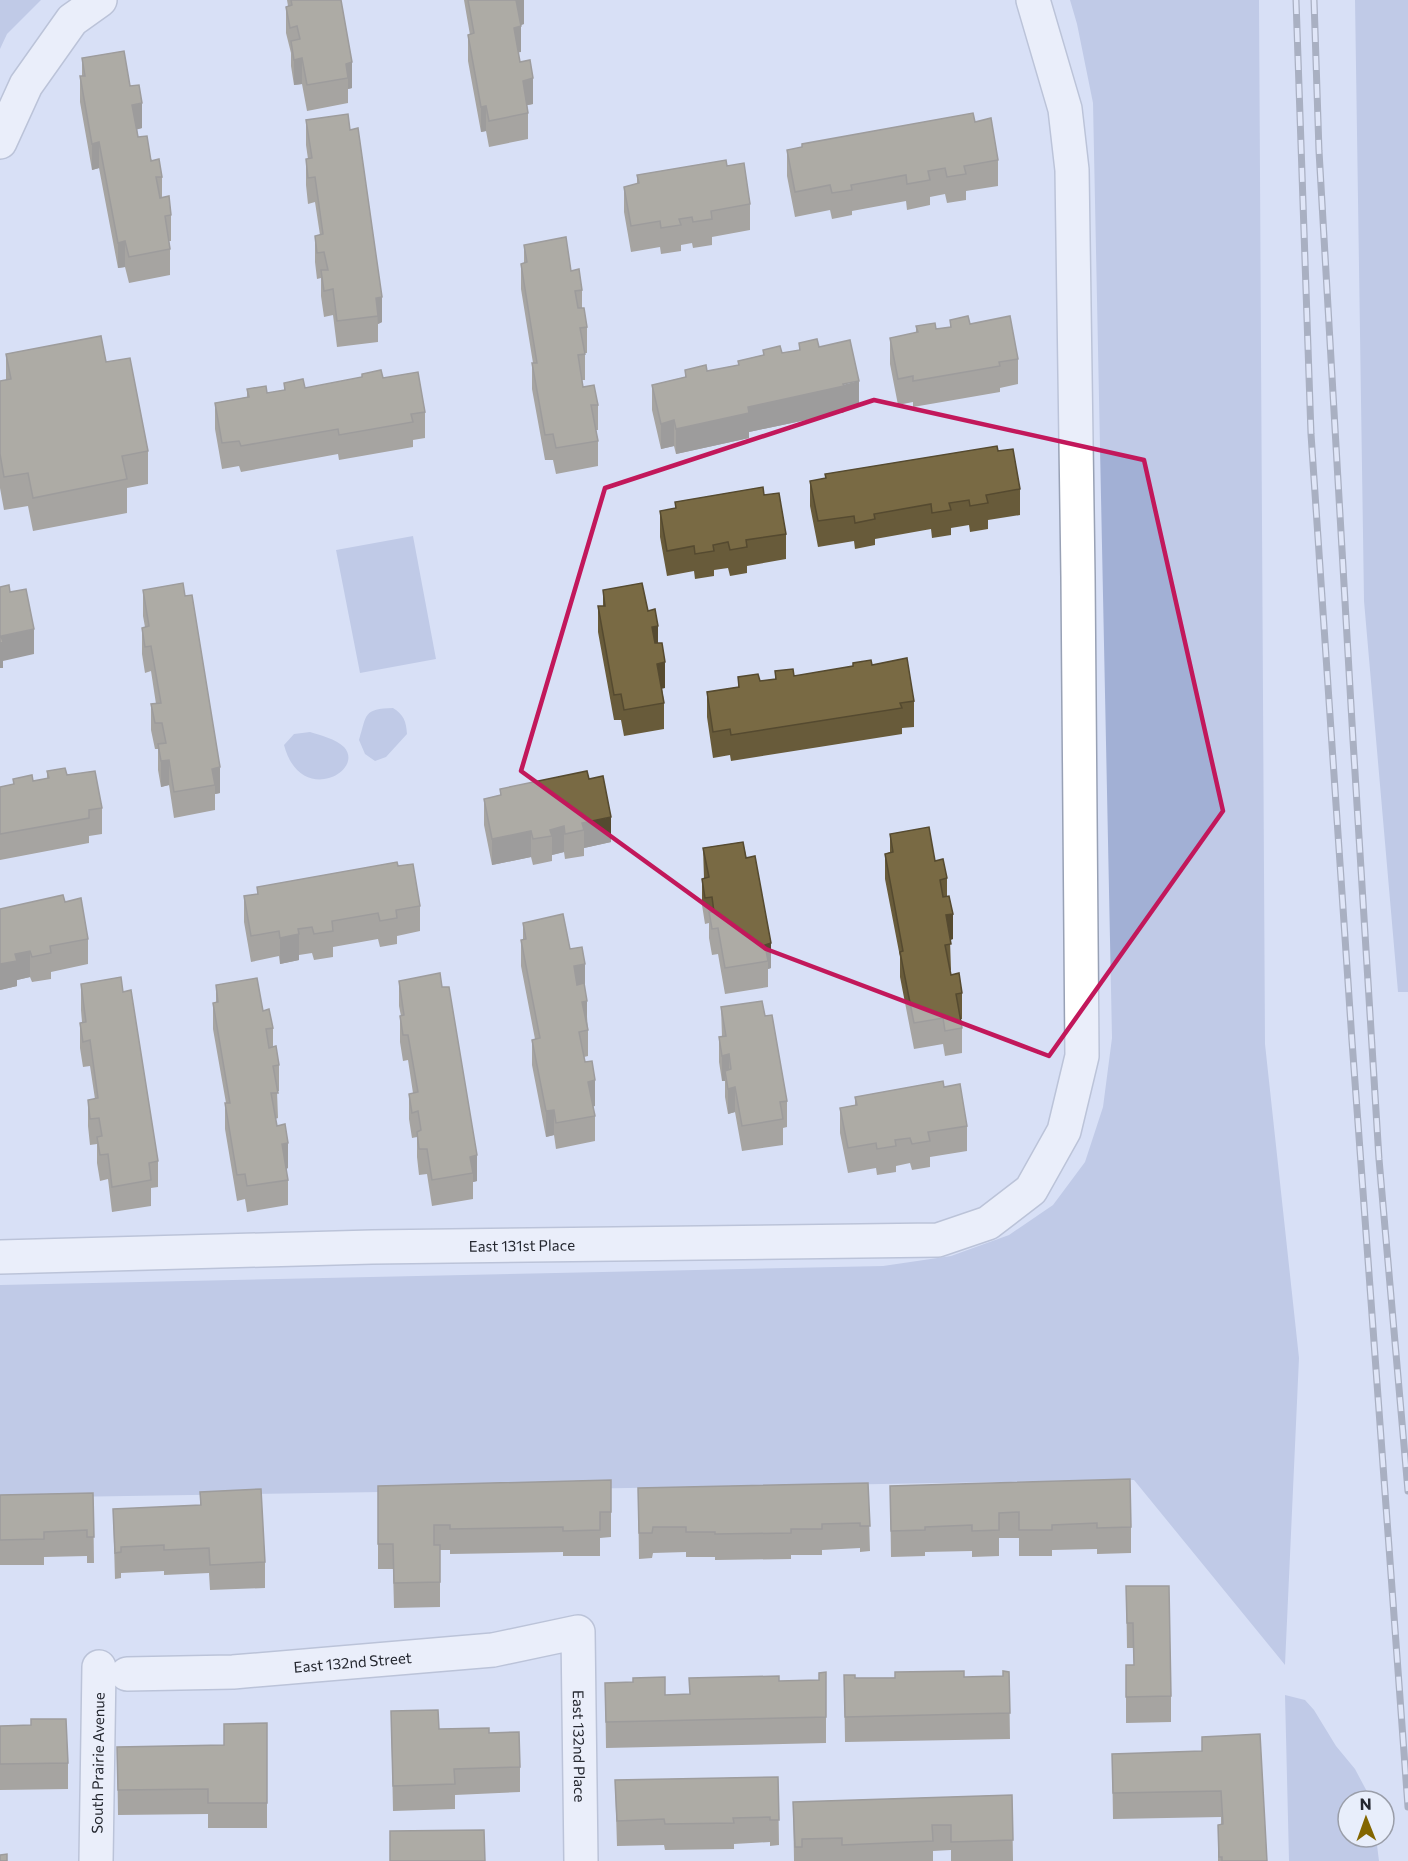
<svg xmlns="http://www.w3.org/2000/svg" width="1408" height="1861" font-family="Commissioner,sans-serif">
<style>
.green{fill:#a2b0d5}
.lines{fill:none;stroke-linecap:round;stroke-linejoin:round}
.minor-casing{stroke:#98a1b5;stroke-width:36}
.minor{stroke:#fff;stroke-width:33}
.rail-casing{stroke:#707583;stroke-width:7}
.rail{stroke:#e8eefb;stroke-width:4.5;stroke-dasharray:14;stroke-linecap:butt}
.wall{fill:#685b3a}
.shaded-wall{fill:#554a30}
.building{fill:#796a44;stroke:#554a30;stroke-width:1.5}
.marked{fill:none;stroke:#c2185b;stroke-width:4.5;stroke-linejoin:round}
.labels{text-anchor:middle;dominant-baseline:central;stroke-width:6;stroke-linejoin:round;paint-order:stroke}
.street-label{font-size:15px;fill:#24272f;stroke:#e8eefb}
</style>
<rect width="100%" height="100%" fill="#d8e0f6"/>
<path class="green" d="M0,0H41L7,34L0,49Z
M1070,0H1259L1265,1044L1299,1358L1285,1665L1134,1480L0,1498V1285L883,1266L951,1256L1009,1235L1053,1205L1085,1162L1103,1107L1112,1038L1093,103L1077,24Z
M1355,0H1408V992H1398L1364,601Z
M413,536L436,659L360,673L336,550Z
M393,708C404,715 406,721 407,734L386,757L375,761L365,754L359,740C367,714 363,709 393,708Z
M310,732C320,735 336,739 344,747C366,771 300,807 284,745L294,734Z
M1285,1695L1305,1700L1314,1710L1336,1746L1355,1769L1372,1801H1348V1837H1376L1379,1861H1289Z"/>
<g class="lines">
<g class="minor-casing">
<g id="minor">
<path d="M0,142L26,85L72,20L100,0"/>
<path id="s1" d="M0,1257L372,1247L938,1240L988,1223L1031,1190L1064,1131L1082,1056L1078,577L1072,170L1065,109L1033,0"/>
<path id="s2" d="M127,1674L233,1672L493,1650L578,1632L581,1861"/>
<path id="s3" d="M96,1861L99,1667"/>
</g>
</g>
<use href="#minor" class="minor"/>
<g class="rail-casing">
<path id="rail" d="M1296,0L1311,434L1352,1041L1408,1807
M1314,0L1319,151L1353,740L1379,1159L1408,1491"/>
</g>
<use href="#rail" class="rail"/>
</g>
<path class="wall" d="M287,0H341L352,88L348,89V103L307,111L302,84L294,85L291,66V53L286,33V7L288,6Z
M464,0H524V24L521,25V52H518L520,62L533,104L527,105L528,113V139L489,147L486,131L481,132L468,61V35H470Z
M82,58L130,86L142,128L137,129L138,137L162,177V198L171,215V241H169L170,249V275L129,283L125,267L118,268L99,168L92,170L80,102V76H82Z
M306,120L382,322L378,324V342L337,347L333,315L324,317L321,296V278L317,279L315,262V236L320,235L315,202L308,204L306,185V159H308L306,145Z
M975,122L998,160V186L966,191V200L947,203L945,194L930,197V205L907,210L906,201L852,211V215L832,219L830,210L795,217L787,176V150Z
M727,166L750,204V230L712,237V245L693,248L692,243L681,245V251L661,254L660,247L631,252L624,212V187L637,184V175Z
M524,245L571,271L582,290V308L587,327V353H585V380H582L583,387L598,405V430H596L598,441V466L556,474L553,460H545L532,389V363H533L521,289V264L524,263Z
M950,320L970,324L1018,359V384L1000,388V392L913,407V402L898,405L890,364V338L916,333V326L936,329L950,327Z
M799,343L819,347L859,406L844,409V412L749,432V438L676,454L674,446L661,449L652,410V385L685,377V370L707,371L738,365V361L763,355V350L782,353L799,351Z
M6,354L106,362L148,451V484L127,488V513L33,531L28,506L4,510L0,488V381L6,380Z
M383,378L425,412V438L413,440V447L339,460L338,454L241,472L239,466L222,469L215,429V403L247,397V389L267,393L284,390V383L305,388Z
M998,451L1020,489V515L988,520V529L970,532L969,525L951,528V535L932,538L931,529L875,539V545L855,549L854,541L818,547L810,506V481L825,479V474Z
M764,495L786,534V559L747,566V573L730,576L728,568L714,570V576L695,579L694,571L667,576L660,537V511L675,508V502Z
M143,590L220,793L215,794V810L174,818L169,785L161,787L158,770V749H155L151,730V704H156L151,671L145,673L142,654V628L145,627L143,616Z
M603,590L648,611L658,643L665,688H662L664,703V729L624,736L621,720H614L598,632V606H603Z
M872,665L914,701V727L902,728V734L731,761L730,755L713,758L707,717V692L738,687V677L760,681L775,679V671L794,676Z
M47,771L67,775L102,808V834L89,836V843L0,860V787L13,784V779L33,781L47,779Z
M589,779L611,842L584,848V856L565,859L564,852L552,855V861L533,865L531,857L492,865L484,825V799L500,795V789Z
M890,834L935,861L947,878V897L953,939L950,940L951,970H950L951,975L962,993V1019H960L962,1028V1053L945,1056L943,1044L914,1049L900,977V957L885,879V854L890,852Z
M743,842L771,968L768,969V987L725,994L718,954L712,955L709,938V923L705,924L702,905V879L704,878L703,848Z
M398,866L420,906V931L397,936V944L380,947L378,939L333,947V957L314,960L312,953L299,955V960L280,964L279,956L251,962L244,922V896L257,894V887Z
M65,902L88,939V964L51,972V979L32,982L30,977L17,980V986L0,990V909Z
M523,923L570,949L585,990L588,1030V1056L584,1057L595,1106H593L595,1116V1141L556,1149L554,1135L546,1137L532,1065V1040L535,1039L521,966V940H523Z
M399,981L477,1181L473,1182V1199L432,1206L427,1174L419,1175L417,1157V1137L412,1138L409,1119V1094L413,1093L408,1060L403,1061L400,1042V1016H401L399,1006Z
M81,984L123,992L158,1161V1187L151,1188V1206L112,1212L108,1179L100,1181L97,1163V1144L90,1145L88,1126V1100L95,1099L90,1066L83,1067L80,1048V1023L82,1022L81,1010Z
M216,985L263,1011L273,1028V1047L279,1065V1091H277L278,1118L275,1119L288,1168L286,1169L288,1180V1205L247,1212L245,1199L237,1201L225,1129V1103H226L213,1029V1003H216Z
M721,1007L765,1016L787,1101V1127L783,1128V1145L742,1151L735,1112L728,1114L725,1097V1081H722L719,1062V1037H722Z
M944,1087L967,1126V1151L930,1157V1167L912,1170L910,1163L896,1166V1172L877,1175L876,1168L848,1173L840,1133V1108L855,1105V1097Z
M611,1480V1537L600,1538V1556H563V1552L450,1554V1550H440V1607L394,1608L393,1569H378V1486Z
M868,1483L870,1551L860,1552V1548L822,1550V1555H791V1559L715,1560V1557H686V1552L653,1553L652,1558L639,1559L638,1488Z
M890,1486L1131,1527V1553L1097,1554V1549L1052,1550V1556H1019V1538H999V1556L972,1557V1551L925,1552V1556L891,1557Z
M200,1492L265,1562V1588L210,1590L209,1573L164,1575V1571L121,1573V1578L115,1579L113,1509L200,1505Z
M93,1493L94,1563H87V1556L44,1557V1565H0V1495Z
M1126,1586L1171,1696V1722L1126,1723V1665H1134L1133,1648H1127Z
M826,1672V1743L606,1748L605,1683L665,1695L689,1694L779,1681L819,1680Z
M1009,1672L1010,1739L845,1742L844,1675L855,1678L964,1677L1003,1676Z
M391,1711L439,1729L489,1733L520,1767V1792L455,1795V1809L393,1811Z
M267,1723V1828H208V1814L118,1815L117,1747L224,1745Z
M0,1726L68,1763V1789L0,1790Z
M1202,1751L1267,1861H1218V1825L1221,1824V1817L1113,1819L1112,1754Z
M778,1777L779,1845L770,1846V1842L734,1844V1849L665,1850L664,1845L617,1846L615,1780Z
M1012,1795L1013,1861H951V1850L933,1851V1861H794L793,1802Z"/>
<path class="shaded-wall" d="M516,0H524V24L516,26Z
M521,26V52L514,53V28Z
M302,58V84L294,85V60Z
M352,62V88L348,89V78L346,64Z
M533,78V104L523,106V81Z
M142,103V128L132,131V105Z
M486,106V131L481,132V107Z
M99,142V168L92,170V144Z
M125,241V267L118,268V243Z
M382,297V322L378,324L376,298Z
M859,381V406L844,409V412L749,432V438L676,454V429L748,407Z
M674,420V446L661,449V424Z
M658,626V651L652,653V627Z
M34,629V654L3,661V668H0V643L1,636Z
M665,662V688L657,690V664Z
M169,760V785L161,787V761Z
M220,767V793L215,794V785L212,769Z
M611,817V842L584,848V830L582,823Z
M564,826V852L552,855V836L550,830Z
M531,831V857L492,865V839Z
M953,914V939L946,941V915Z
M299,934V960L280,964V938Z
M771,943V968L768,969V961L765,945Z
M30,951V977L17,980V986L0,990V964L15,954Z
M585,964V990L574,992V966Z
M587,1001V1027L582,1002Z
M729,1054V1080L725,1071V1081H722V1056Z
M595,1080V1106L588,1108V1082Z
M735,1087V1112L728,1114V1089Z
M554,1110V1135L546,1137V1111Z
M288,1143V1168L282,1170V1144Z
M477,1155V1181L473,1182V1173L470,1157Z"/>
<path class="building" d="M291,0H341L352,62L346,64L348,78L307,85L302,58L294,60L291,41L300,39L297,26L290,28L286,7L292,5Z
M468,0H518H516L521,26L514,28L520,62L530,60L533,78L523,81L528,113L489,121L486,106L481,107L468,35L474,33Z
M124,51L130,86L139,85L142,103L132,105L138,137L147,136L151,161L159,159L162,177H156L160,198L169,196L171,215L165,216L170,249L129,257L125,241L118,243L99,142L92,144L80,76H85L82,58Z
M973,113L975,122L991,118L998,160L964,166L966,174L947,177L945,168L928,171L930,180L907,184L906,175L851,185L852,190L832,193L830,185L795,192L787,150L802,147V144Z
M348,114L350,130L358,128L382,297L376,298L378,316L337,321L333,289L324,291L321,270H328L324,252L317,253L315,236L323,234L315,177L308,178L306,159L312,158L306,120Z
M726,160L727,166L744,163L750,204L711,211L712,219L693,222L692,217L679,219L681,225L661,228L660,221L631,226L624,187L639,183L637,175Z
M566,237L571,271L579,269L582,290L575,291L578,308H584L587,327L580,328L585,354L578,355L583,387L594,385L598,405H591L598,441L556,448L553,434L545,435L532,363H537L521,264L527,262L524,245Z
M968,316L970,324L1010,316L1018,359L999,362L1000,366L913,381V376L898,379L890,338L918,332L916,326L935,323L936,329L951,327L950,320Z
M101,336L106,362L130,358L148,451L122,456L127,479L33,498L28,473L4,477L0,454V381L11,379L6,354Z
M817,339L819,347L850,340L859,381L843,384L844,386L748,407L749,413L676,429L674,420L661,424L652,385L686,377L685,370L706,365L707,371L739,365L738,361L764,355L763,350L780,346L782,353L800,350L799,343Z
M381,370L383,378L418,372L425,412L411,414L413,422L339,435L338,429L241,446L239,441L222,443L215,403L249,397L247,389L266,386L267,393L285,390L284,383L303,379L305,388L362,377V374Z
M997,446L998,451L1013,449L1020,489L986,495L988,503L970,506L969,500L949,503L951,510L932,513L931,504L874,514L875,519L855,523L854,516L818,521L810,481L826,478L825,474Z
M763,487L764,495L779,493L786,534L746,540L747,547L730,550L728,542L713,545L714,551L695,554L694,546L667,551L660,511L676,508L675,502Z
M183,583L185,596L192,595L220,767L212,769L215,785L174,792L169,760L161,761L158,744L166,743L162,723H155L151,704L161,703L151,646L145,647L142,628L149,626L143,590Z
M642,583L648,611L655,609L658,626L652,627L655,643H662L665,662L657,664L664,703L624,710L621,694L614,695L598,606H605L603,590Z
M9,585L10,592L26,589L34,629L1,636L3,642L0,643V587Z
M907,658L914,701L900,703L902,708L731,735L730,729L713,732L707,692L739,687L738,677L758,674L760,681L776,679L775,671L793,669L794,676L853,666V663L871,660L872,665Z
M65,768L67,775L95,771L102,808L89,810V818L0,834V787L14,784L13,779L32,775L33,781L49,778L47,771Z
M587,771L589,779L603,776L611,817L582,823L584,830L565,834L564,826L550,830L552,836L533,839L531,831L492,839L484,799L501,795L500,789Z
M929,827L935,861L943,859L947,878L940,880L943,897L949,896L953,914L946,915L951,944L945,945L951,975L959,973L962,993L956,994L962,1028L945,1031L943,1018L914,1023L900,952L903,951L885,854L893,852L890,834Z
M743,842L746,858L755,856L771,943L765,945L768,961L725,968L718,928L712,929L709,912H714L712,897L705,898L702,879L709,877L703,848Z
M397,862L398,866L413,864L420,906L396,910L397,918L380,921L378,913L332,921L333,931L314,934L312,927L298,929L299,934L280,938L279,931L251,936L244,896L258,894L257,887Z
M63,895L65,902L81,898L88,939L50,946L51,953L32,957L30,951L15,954L17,961L0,964V909Z
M563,914L570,949L582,947L585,964L574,966L577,985L584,983L587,1001L582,1002L588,1030L579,1032L585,1062L592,1061L595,1080L588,1082L595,1116L556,1123L554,1110L546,1111L532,1040L540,1038L521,940L526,939L523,923Z
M440,973L442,987H449L477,1155L470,1157L473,1173L432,1180L427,1149H419L417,1132L421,1130L418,1111L412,1113L409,1094L418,1092L408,1035H403L400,1016L404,1015L399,981Z
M121,977L123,992L131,990L158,1161L149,1163L151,1180L112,1187L108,1154L100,1155L97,1137L102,1136L99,1118L90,1119L88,1100L98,1098L90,1040L83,1042L80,1023L86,1022L81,984Z
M257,978L263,1011L269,1009L273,1028L266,1029L269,1048L276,1046L279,1065L273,1066L278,1093H271L277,1126L285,1124L288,1143L282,1144L288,1180L247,1186L245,1174L237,1175L225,1103H230L213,1003L218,1002L216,985Z
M762,1001L765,1016L772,1015L787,1101L780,1102L783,1119L742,1126L735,1087L728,1089L725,1071L731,1069L729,1054L722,1056L719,1037L726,1036L721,1007Z
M943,1081L944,1087L960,1084L967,1126L928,1132L930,1141L912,1144L910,1138L895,1140L896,1146L877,1149L876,1143L848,1148L840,1108L857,1105L855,1097Z
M1130,1479L1131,1527L1097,1528V1523L1052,1525V1530H1019V1512L999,1513V1530L972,1531V1525L925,1527V1530L891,1531L890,1486Z
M611,1480V1512H600V1530L563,1531V1527L450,1529V1525H434V1545H440V1582L394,1583L393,1544H378V1486Z
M868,1483L870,1526H860V1523L822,1524V1529H791V1533L715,1534V1532H686V1527H653L652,1533H639L638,1488Z
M261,1489L265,1562L210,1565L209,1548L164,1550V1545L121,1547V1552L115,1553L113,1509L201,1505L200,1492Z
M93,1493L94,1537H87V1530L44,1532V1539L0,1540V1495Z
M1126,1586H1169L1171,1696L1126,1697V1665H1134L1133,1623H1127Z
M964,1671V1677L1003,1676V1671L1009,1672L1010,1713L845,1717L844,1675H855V1678H895V1672Z
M826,1672V1717L606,1722L605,1683L633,1682V1678L665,1677V1695L690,1694L689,1678L779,1676V1681L819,1680V1673Z
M438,1710L439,1729L489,1728V1733L519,1732L520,1767L454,1769L455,1784L393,1786L391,1711Z
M31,1719H66L68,1763L0,1764V1726L31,1725Z
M267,1723V1803H208V1789L118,1790L117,1747L224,1745V1724Z
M1260,1734L1267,1861H1222V1857H1219L1218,1825L1223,1824L1221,1791L1113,1793L1112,1754L1202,1751V1737Z
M778,1777L779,1820H770V1817L733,1818L734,1823L665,1824L664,1819L617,1821L615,1780Z
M1012,1795L1013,1840L951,1842V1825H932L933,1841L842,1845V1838L802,1839V1847H795L793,1802Z
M484,1830L485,1861H390V1831Z
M7,1854V1861H0V1855Z"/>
<path d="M0 0H1408V1861H0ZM874,400L1144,460L1223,811L1049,1056L766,949L521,771L605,488Z" fill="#d8e0f6" fill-opacity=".55" fill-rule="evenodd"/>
<path class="marked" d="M874,400L1144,460L1223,811L1049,1056L766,949L521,771L605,488Z"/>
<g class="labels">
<g class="street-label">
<text stroke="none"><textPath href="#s1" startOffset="522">East 131st Place</textPath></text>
<text stroke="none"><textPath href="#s2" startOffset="226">East 132nd Street</textPath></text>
<text stroke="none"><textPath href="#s2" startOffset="568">East 132nd Place</textPath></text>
<text stroke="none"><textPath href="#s3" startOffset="98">South Prairie Avenue</textPath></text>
</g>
</g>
<g transform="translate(1366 1819) rotate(359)"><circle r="28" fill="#e8eefb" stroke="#9a9ea9" stroke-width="1.5"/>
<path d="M0-4.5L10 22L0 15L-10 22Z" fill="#836600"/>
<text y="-9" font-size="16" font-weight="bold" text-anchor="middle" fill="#24272f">N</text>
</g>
</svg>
